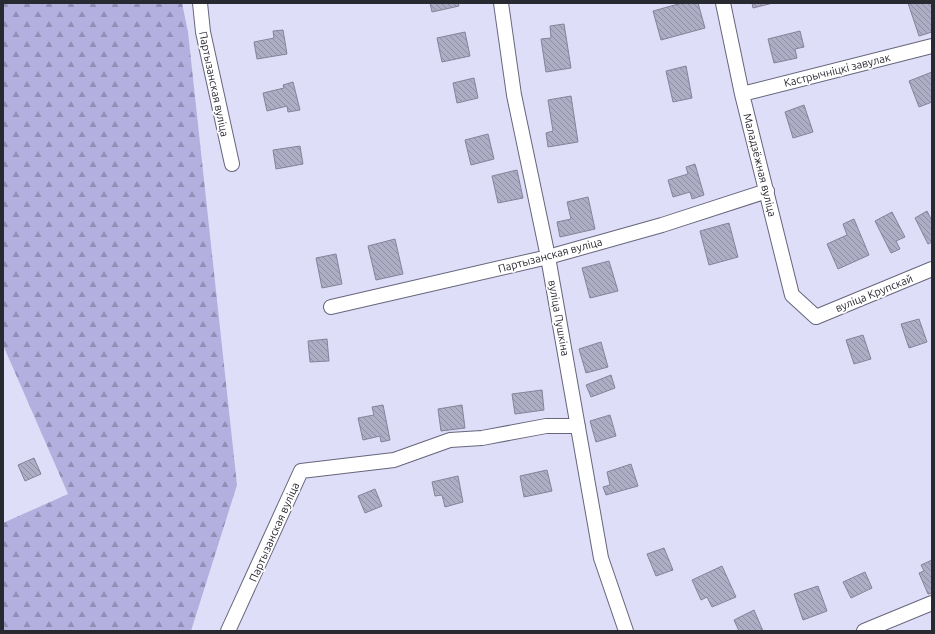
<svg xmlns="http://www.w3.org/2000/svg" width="935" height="634" font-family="Ubuntu,sans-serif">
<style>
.forest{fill:url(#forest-firs)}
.building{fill:url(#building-back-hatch);stroke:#84839a}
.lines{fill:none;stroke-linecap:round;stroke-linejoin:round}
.street-casing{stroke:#66657c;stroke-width:16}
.street{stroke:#fff;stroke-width:14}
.labels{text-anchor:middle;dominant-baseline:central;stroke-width:3.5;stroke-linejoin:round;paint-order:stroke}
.street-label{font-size:11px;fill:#292932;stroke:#fff}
</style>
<defs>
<pattern id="forest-firs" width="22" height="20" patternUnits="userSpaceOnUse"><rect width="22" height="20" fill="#b3b0e0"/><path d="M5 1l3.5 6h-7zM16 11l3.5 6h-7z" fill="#928fb6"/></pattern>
<pattern id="building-back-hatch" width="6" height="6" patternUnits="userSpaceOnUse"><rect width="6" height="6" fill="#aeadc6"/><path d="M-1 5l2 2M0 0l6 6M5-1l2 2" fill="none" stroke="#8e8da1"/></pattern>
</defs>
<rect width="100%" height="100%" fill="#dfdef8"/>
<path class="forest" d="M3,3H182L188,32L237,485L191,631H3V523L68,494L3,345Z"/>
<path class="building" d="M430,3H458L459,6L432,12Z
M682,3H698L705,28L661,40L653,11Z
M752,3H773L753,8Z
M908,3H932V32L919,36Z
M564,24L571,68L546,72L541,39L551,38L550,26Z
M283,30L287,54L257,59L254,42L274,38L273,31Z
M800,31L804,47L795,49L797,58L774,63L768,39Z
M465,32L470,56L442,62L437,38Z
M686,66L692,98L673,102L666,71Z
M932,72V102L919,107L909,81Z
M474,78L478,98L457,103L453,83Z
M293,82L300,110L288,112L287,106L267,111L263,93L284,88L283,85Z
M571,96L578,142L548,147L546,133L553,131L548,100Z
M804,105L813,132L793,138L785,112Z
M488,134L494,159L471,165L465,140Z
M300,146L303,164L276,169L273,150Z
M695,164L704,195L692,199L690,192L673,197L668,180L688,174L686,167Z
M517,170L523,198L498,203L492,176Z
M588,197L595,229L560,237L557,222L571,219L567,202Z
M927,211L932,221V242L928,244L915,218Z
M892,212L905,237L896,241L900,249L891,253L875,221Z
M854,219L869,255L838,269L827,244L847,235L843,224Z
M729,223L738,257L709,265L700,231Z
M395,239L403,274L376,280L368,246Z
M336,254L342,284L322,288L316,258Z
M609,261L618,291L590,298L582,268Z
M919,319L927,342L909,348L901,324Z
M863,335L871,359L854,364L846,340Z
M327,339L329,361L310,362L308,341Z
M601,342L608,367L586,373L579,349Z
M611,375L615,388L591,397L586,385Z
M542,390L544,410L515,414L512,394Z
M383,405L390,440L381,442L380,436L363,440L358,418L374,415L372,407Z
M462,405L465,428L441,431L438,409Z
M610,415L616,436L596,442L590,421Z
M34,458L41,474L25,481L18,465Z
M631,464L638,486L606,495L603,487L610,485L607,472Z
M547,470L552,491L524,497L520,476Z
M458,476L463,502L445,507L442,495L435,496L432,482Z
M375,489L382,506L365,513L358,496Z
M664,548L673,570L656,576L647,554Z
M932,560V593L928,594L919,573L924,571L921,565Z
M722,566L736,597L712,607L707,597L701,600L692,580Z
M865,572L872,588L851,598L843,582Z
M818,586L827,611L803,620L794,594Z
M754,610L763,631H739L734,620Z"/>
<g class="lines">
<g class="street-casing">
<path id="street" d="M200,3L203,32L232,164
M501,3L514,95L548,257L601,558L626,631
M723,3L742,94L792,295L816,317L932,269
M742,94L932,46
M331,307L548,257L662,225L767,191
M228,631L301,471L394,460L450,440L482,438L546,426H578
M864,631L932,603"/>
</g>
<use href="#street" class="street"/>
</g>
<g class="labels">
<g class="street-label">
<text transform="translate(837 70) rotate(-14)">Кастрычніцкі завулак</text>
<text transform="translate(214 84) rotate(78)">Партызанская вуліца</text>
<text transform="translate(760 165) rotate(76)">Маладзёжная вуліца</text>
<text transform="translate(550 255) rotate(-15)">Партызанская вуліца</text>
<text transform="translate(874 293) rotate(-22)">вуліца Крупскай</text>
<text transform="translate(559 318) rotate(80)">вуліца Пушкіна</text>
<text transform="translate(274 532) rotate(-66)">Партызанская вуліца</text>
</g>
</g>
<rect width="935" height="634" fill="none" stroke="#292932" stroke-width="8"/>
</svg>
